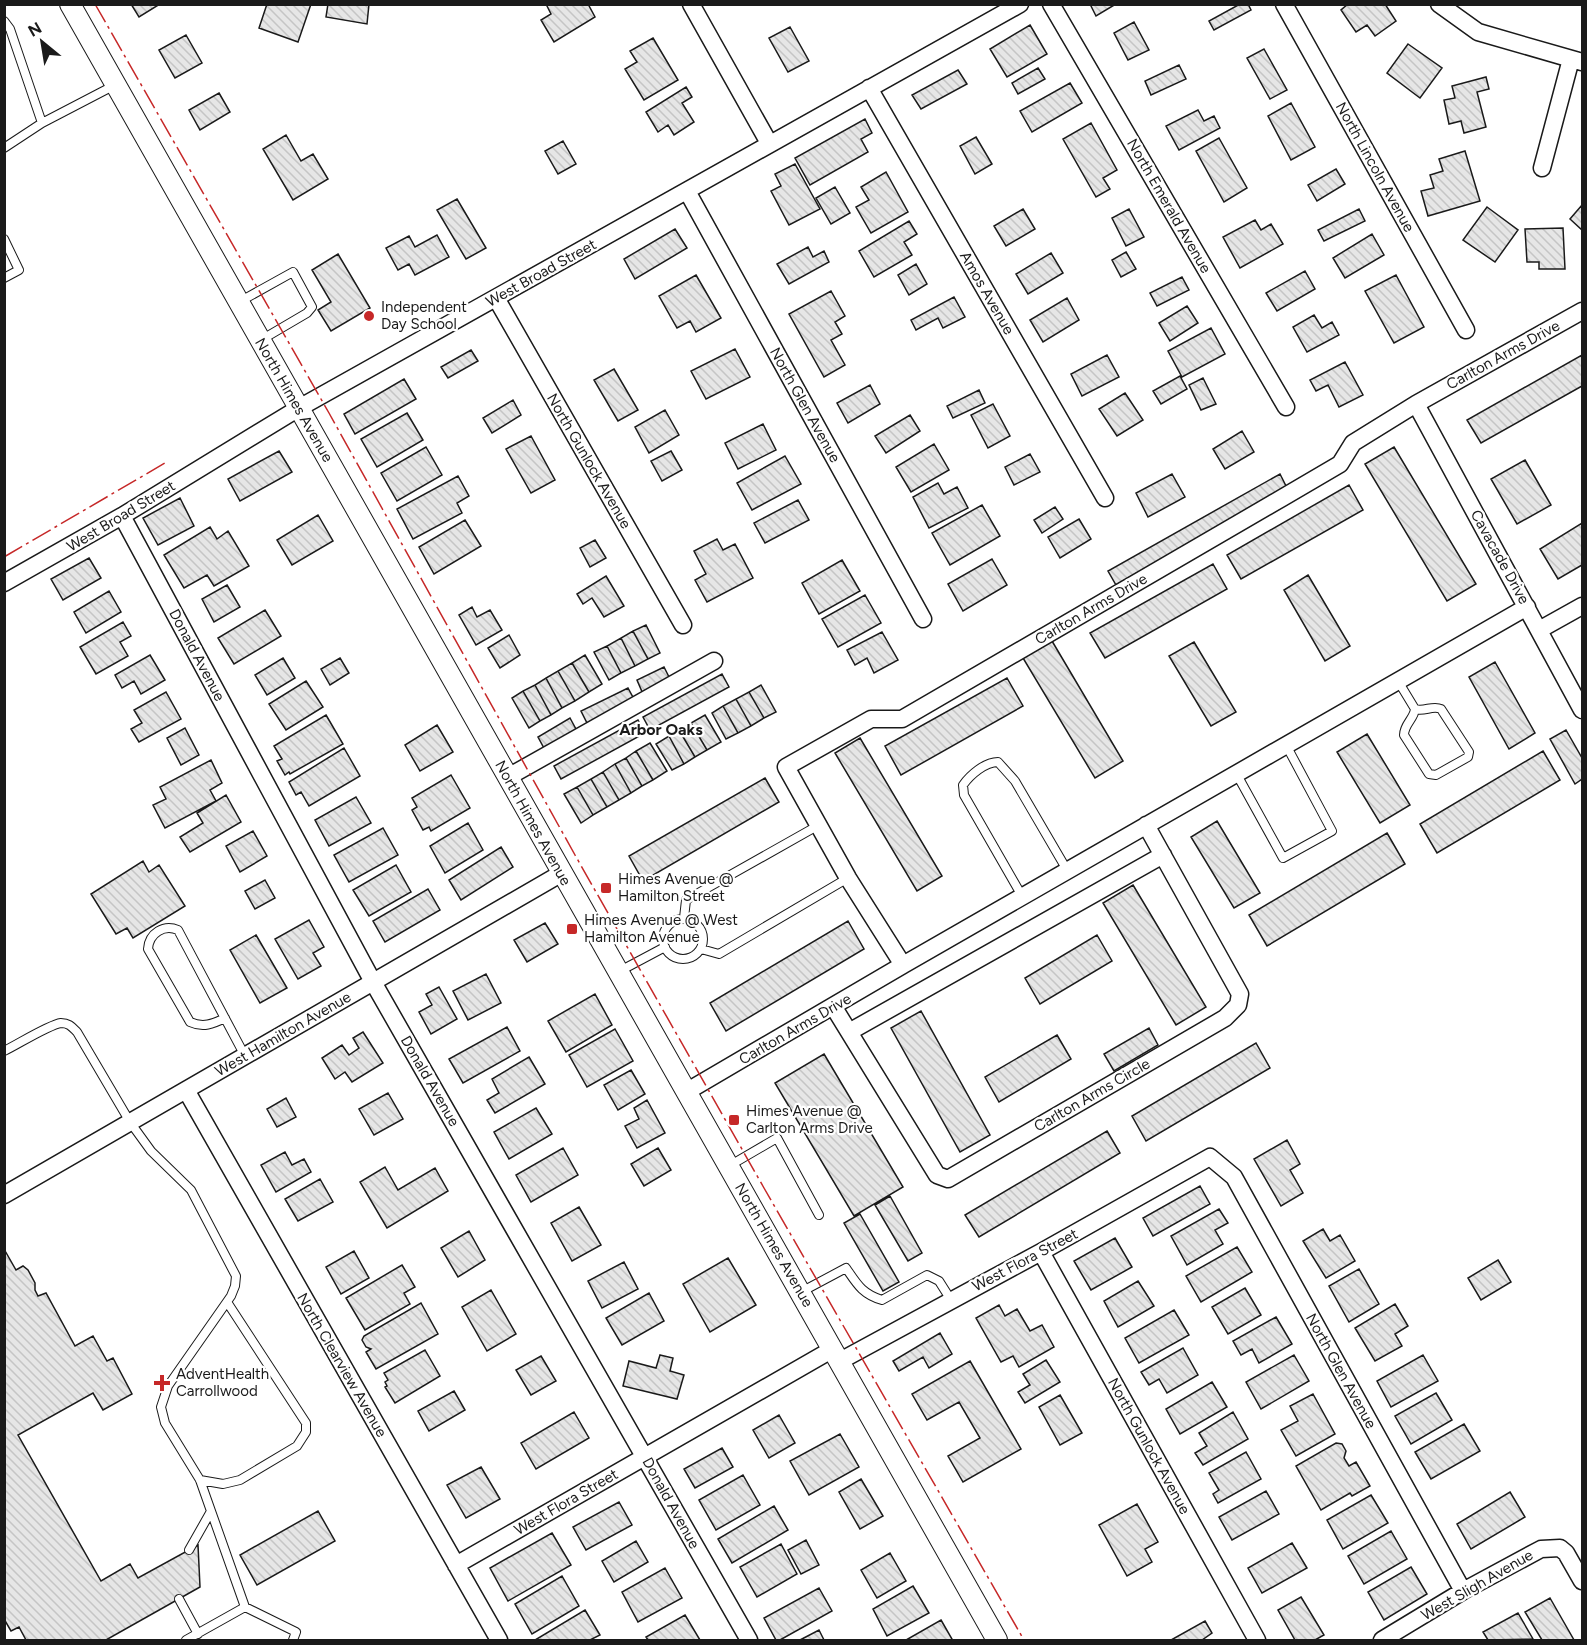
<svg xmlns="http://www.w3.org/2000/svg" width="1587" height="1645" font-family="Figtree,sans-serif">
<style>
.building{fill:url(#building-back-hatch);stroke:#1a1a1a;stroke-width:1.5}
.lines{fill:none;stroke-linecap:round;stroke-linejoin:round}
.service-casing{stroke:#1a1a1a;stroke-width:10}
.minor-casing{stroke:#1a1a1a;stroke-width:19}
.tertiary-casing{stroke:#1a1a1a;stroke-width:22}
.service{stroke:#fff;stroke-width:8}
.minor{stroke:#fff;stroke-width:16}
.tertiary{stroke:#fff;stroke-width:20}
.power{stroke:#c62828;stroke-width:1.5;stroke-dasharray:21 4.5 3 4.5;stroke-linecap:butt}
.poi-dot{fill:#c62828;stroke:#fff;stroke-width:2}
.labels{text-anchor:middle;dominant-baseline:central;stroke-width:4.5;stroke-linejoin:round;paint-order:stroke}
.street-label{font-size:15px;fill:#1a1a1a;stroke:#fff}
.poi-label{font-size:15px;fill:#1a1a1a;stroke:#fff;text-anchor:start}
.neighbourhood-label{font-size:16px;font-weight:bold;fill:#1a1a1a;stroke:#fff}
</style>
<defs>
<pattern id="building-back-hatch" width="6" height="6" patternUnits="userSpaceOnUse" patternTransform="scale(1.5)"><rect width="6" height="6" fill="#e6e6e6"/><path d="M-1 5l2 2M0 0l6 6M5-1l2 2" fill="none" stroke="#c5c5c5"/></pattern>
</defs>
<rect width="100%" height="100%" fill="#fff"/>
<path class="building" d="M131,4H160L139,17Z
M267,4H311L298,42L259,28Z
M328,4H369L367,24L326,17Z
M546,4H588L595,17L554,42L541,20L551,14Z
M1090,4H1116L1096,16Z
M1240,4H1248L1251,10L1214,30L1209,21Z
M1348,4H1385L1396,21L1375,36L1367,25L1356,32L1341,10Z
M1134,22L1149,50L1128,60L1114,33Z
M1030,25L1047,54L1007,77L990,49Z
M790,27L809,61L788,72L769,38Z
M186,35L202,63L175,78L159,50Z
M653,38L678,80L644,100L625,69L637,62L630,51Z
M1408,44L1442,68L1420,98L1387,73Z
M1264,49L1287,90L1270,99L1247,58Z
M1179,65L1186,79L1151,95L1145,81Z
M1038,68L1045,79L1018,94L1012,83Z
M958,70L967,84L921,109L912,95Z
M1486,77L1489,89L1477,92L1486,127L1464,133L1461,121L1449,124L1444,100L1455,98L1452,86Z
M1070,83L1082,103L1032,132L1020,111Z
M686,87L692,97L682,103L694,122L674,135L668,125L658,132L646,112Z
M219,93L230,112L200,130L189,110Z
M1291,103L1315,147L1291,160L1268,116Z
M1198,110L1204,121L1214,116L1220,128L1179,150L1166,126Z
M865,119L872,133L861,139L868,152L810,185L795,158Z
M1091,123L1117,170L1103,178L1110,189L1096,197L1063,139Z
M286,135L301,161L313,154L328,179L293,200L263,149Z
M976,137L992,164L975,174L960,146Z
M1219,138L1247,188L1224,202L1196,151Z
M563,141L576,164L558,174L545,151Z
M1465,151L1480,201L1428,216L1421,191L1434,188L1430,175L1443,171L1439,159Z
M795,164L820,209L789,225L771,191L781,186L775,174Z
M1336,169L1345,184L1317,201L1308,185Z
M886,172L908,212L871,233L856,207L869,200L861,187Z
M835,187L850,213L831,224L816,198Z
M457,199L486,248L466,259L437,210Z
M1582,205V230L1570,219Z
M1487,207L1518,230L1495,262L1463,240Z
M1023,209L1035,229L1006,246L994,226Z
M1129,209L1144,237L1126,246L1112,218Z
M1359,209L1365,221L1324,241L1318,230Z
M1255,220L1261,230L1271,224L1283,244L1240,268L1223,237Z
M909,221L917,234L904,242L912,255L874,277L859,251Z
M1563,228L1565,269H1539V262H1527L1525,229Z
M675,229L687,248L635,279L624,259Z
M1372,234L1384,255L1345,278L1333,258Z
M437,235L449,257L415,275L409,264L398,270L386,248L409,236L415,247Z
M808,247L813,257L824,251L829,262L789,284L777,264Z
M1126,252L1136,269L1121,277L1112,260Z
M1051,253L1063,273L1028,294L1016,274Z
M338,254L370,308L331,331L318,310L331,302L312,270Z
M916,264L927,284L909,295L898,275Z
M1305,271L1315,289L1277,311L1266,293Z
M696,275L721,318L696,332L690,321L677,328L659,296Z
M1396,275L1424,327L1394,343L1365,291Z
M1182,277L1189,290L1157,306L1150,293Z
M831,291L845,316L835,322L842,334L831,340L845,365L824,377L789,314Z
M954,297L965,317L943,328L938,318L916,330L911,320Z
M1067,298L1079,320L1043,342L1030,320Z
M1187,306L1198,323L1170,341L1159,323Z
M1314,315L1322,328L1332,322L1339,335L1307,352L1293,327Z
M1211,328L1225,354L1182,377L1168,351Z
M735,349L750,377L706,399L691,371Z
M471,350L478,361L448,378L441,367Z
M1107,355L1119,377L1082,396L1071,374Z
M1582,355V386L1481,443L1467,420Z
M1345,362L1363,395L1339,407L1328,385L1316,391L1310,380Z
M614,369L638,410L618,421L594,380Z
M1180,376L1187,389L1161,404L1153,391Z
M1203,378L1216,404L1201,410L1189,385Z
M404,379L416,399L355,434L344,414Z
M870,385L880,404L848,423L837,403Z
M979,390L985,403L953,418L947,406Z
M1125,393L1143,420L1117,436L1099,409Z
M513,400L521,415L492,433L483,418Z
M993,404L1010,436L988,448L971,415Z
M665,410L679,435L649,453L635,427Z
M407,413L423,440L377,467L361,439Z
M910,415L920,431L886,453L875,436Z
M763,424L776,450L738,469L725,443Z
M1242,431L1254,452L1225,469L1213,449Z
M531,436L555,480L531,493L506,449Z
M934,444L949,470L911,492L896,467Z
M426,447L442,475L397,501L381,473Z
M1394,447L1476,584L1447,601L1365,464Z
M279,451L292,472L240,501L228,479Z
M671,451L682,470L662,481L651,461Z
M1030,454L1040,472L1014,485L1005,467Z
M785,456L801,484L752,510L737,483Z
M1525,460L1551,505L1517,524L1491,479Z
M1172,474L1185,497L1148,517L1136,493Z
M1280,474L1287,488L1116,585L1108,571Z
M458,476L469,496L457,503L462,513L413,539L397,509Z
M938,483L944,494L957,487L968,508L929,528L913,497Z
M1349,485L1363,510L1241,579L1227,555Z
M180,498L194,526L158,545L143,518Z
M798,500L809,520L765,543L754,523Z
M982,505L1000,536L950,565L932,533Z
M1055,507L1063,519L1042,533L1034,520Z
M318,515L333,541L292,565L277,540Z
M1079,519L1091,539L1060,558L1048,537Z
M465,520L481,546L434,574L419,547Z
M1582,523V565L1558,579L1540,549Z
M210,527L217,539L228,531L249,566L214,586L207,575L184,588L164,555Z
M717,539L723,550L735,544L753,578L707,602L695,580L706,574L694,551Z
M595,540L606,558L590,567L580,548Z
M89,558L101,578L63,600L51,579Z
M992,559L1007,585L963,611L948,584Z
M842,560L860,591L819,614L802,583Z
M1213,564L1227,589L1105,658L1090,633Z
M1308,575L1350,646L1325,661L1284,590Z
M606,576L624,606L604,617L592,598L583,604L577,594Z
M227,585L240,607L214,622L202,599Z
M109,591L121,612L86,633L74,612Z
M865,595L881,623L838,647L822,619Z
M472,607L477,617L490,610L502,630L476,645L459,615Z
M265,610L281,636L234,664L218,638Z
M123,622L131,636L120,642L128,656L96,674L80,647Z
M646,625L660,653L648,659L633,631Z
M633,631L648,659L635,666L621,638Z
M882,632L898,660L874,673L867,658L855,665L847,650Z
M509,635L520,655L500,668L488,648Z
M621,638L635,666L621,673L607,646Z
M1052,641L1123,761L1095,778L1023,658Z
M1194,642L1236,712L1211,726L1169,656Z
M607,646L621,673L609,680L594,652Z
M150,655L165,680L141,694L134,681L122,688L115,675Z
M585,655L602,684L589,692L572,663Z
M283,658L295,678L267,695L255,675Z
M340,658L349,673L330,685L321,669Z
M1495,662L1535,733L1509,749L1469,677Z
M572,663L589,692L575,701L558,671Z
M664,667L671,681L643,694L637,680Z
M558,671L575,701L562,708L546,678Z
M722,674L729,687L650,730L643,717Z
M546,678L562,708L551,715L535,685Z
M1007,678L1023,706L901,775L885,746Z
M306,681L323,707L286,730L269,704Z
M535,685L551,715L540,721L523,691Z
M761,685L776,712L764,718L749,692Z
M628,688L635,701L588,725L581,711Z
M523,691L540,721L529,728L512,698Z
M166,692L181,719L139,742L131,729L142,723L134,710Z
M749,692L764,718L751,726L736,699Z
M736,699L751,726L738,733L723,706Z
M723,706L738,733L726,739L712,713Z
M326,715L343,744L290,774L289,772L285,775L277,761L282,759L274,746Z
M705,715L721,742L707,750L691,723Z
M570,718L577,731L545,750L538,737Z
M638,720L645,733L561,779L554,766Z
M691,723L707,750L695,757L679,730Z
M437,725L453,752L420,771L405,745Z
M185,728L199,755L181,765L167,738Z
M679,730L695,757L684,764L669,736Z
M1566,730L1582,758V779L1575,784L1550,739Z
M1367,734L1410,805L1380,823L1337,752Z
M669,736L684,764L672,770L656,744Z
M860,738L942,876L917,891L835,753Z
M650,743L667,771L653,780L636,751Z
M344,748L360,776L309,806L301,792L296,795L289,782Z
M636,751L653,780L642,786L626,758Z
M1543,751L1560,780L1437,853L1420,824Z
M626,758L642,786L631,793L615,764Z
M211,760L222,783L210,790L216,801L165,828L153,805L166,799L160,787Z
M615,764L631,793L619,800L603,772Z
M603,772L619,800L607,807L591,779Z
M451,775L470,808L431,831L429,827L423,830L412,810L417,807L412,798Z
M765,778L779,802L643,881L629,856Z
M591,779L607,807L593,815L577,787Z
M577,787L593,815L581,823L564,794Z
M226,795L241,822L190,852L180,837L203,823L197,813Z
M356,797L371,823L329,846L315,820Z
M1217,821L1260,893L1234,908L1191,837Z
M468,823L483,850L445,873L430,846Z
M383,828L398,855L349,882L334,855Z
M253,831L267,856L240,872L226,846Z
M1387,833L1405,864L1267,946L1249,915Z
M501,847L513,867L461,900L449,880Z
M143,861L149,872L159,865L185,906L133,938L127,928L116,934L91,894Z
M396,865L411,892L369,916L353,890Z
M265,880L275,898L255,909L245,891Z
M1133,885L1206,1007L1176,1025L1103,903Z
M428,889L440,910L385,942L373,921Z
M309,920L324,947L313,953L321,966L298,979L275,939Z
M848,921L864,949L726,1031L710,1003Z
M545,923L558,944L527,962L514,940Z
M256,935L287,988L260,1003L230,950Z
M1097,935L1112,961L1040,1004L1025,978Z
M486,974L501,1003L468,1020L453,991Z
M439,987L457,1019L431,1034L419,1012L432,1005L426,994Z
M595,994L612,1025L566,1052L548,1021Z
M921,1011L990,1135L960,1152L891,1028Z
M507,1027L520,1051L463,1083L449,1059Z
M1149,1028L1158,1045L1114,1071L1104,1054Z
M615,1029L633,1061L587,1087L569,1055Z
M363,1032L383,1063L352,1082L345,1072L335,1079L322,1058L342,1045L349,1055L359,1048L353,1038Z
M1057,1035L1071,1059L999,1102L985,1077Z
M1256,1043L1270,1068L1146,1141L1132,1116Z
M824,1054L903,1187L854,1216L775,1083Z
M529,1057L545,1084L495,1113L487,1100L499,1093L492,1079Z
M631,1070L645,1094L618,1110L604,1085Z
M388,1093L403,1119L374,1135L359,1109Z
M286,1098L296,1117L277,1127L267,1109Z
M647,1100L665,1133L637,1148L625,1126L639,1119L634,1108Z
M536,1108L552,1134L509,1159L494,1132Z
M1107,1131L1120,1153L979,1237L965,1215Z
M1287,1140L1300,1164L1290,1170L1303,1193L1281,1206L1254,1159Z
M563,1148L578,1175L531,1202L516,1175Z
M658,1148L671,1170L644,1186L631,1164Z
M285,1152L292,1165L304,1159L311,1172L276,1192L261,1165Z
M385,1167L398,1190L435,1168L448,1191L387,1228L360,1182Z
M320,1179L333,1202L298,1221L285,1199Z
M1200,1186L1210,1204L1153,1236L1143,1218Z
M890,1196L922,1253L908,1261L875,1205Z
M579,1207L601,1245L572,1261L551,1223Z
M1219,1209L1228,1223L1215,1230L1223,1244L1187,1265L1171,1236Z
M860,1214L899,1282L883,1291L844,1223Z
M1323,1229L1330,1241L1340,1235L1355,1261L1326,1278L1303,1241Z
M469,1231L485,1260L458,1277L441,1248Z
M1115,1238L1132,1267L1091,1290L1074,1261Z
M1237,1247L1252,1272L1201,1302L1186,1276Z
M4,1249L16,1270L23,1266L28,1270L35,1283V1290L38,1296L46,1293L75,1346L93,1336L107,1361L113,1358L132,1394L103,1410L93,1393L18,1435L101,1581L130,1564L138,1578L198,1545L200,1587L106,1640H26L19,1627L11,1631L4,1619Z
M354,1251L369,1278L341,1294L326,1267Z
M728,1258L756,1305L710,1332L683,1284Z
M1498,1260L1511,1282L1481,1300L1468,1278Z
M624,1262L638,1289L602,1308L588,1281Z
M402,1265L415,1287L404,1293L410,1304L365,1330L346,1298Z
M1359,1269L1379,1304L1349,1322L1329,1286Z
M1138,1281L1154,1306L1118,1327L1104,1301Z
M1245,1288L1261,1315L1228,1334L1212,1307Z
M491,1290L516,1334L487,1351L462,1307Z
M649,1293L664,1321L622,1345L606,1318Z
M421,1303L438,1334L376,1369L366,1352L371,1349L366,1347L362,1340L364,1336Z
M1395,1304L1408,1326L1395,1334L1402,1346L1375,1361L1355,1328Z
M999,1305L1005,1316L1017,1309L1030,1331L1042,1325L1054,1347L1019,1367L1013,1356L1001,1362L976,1318Z
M1174,1310L1189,1335L1139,1363L1125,1338Z
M1276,1317L1292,1344L1259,1363L1252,1349L1241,1355L1233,1341Z
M940,1333L952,1354L929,1368L923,1357L899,1371L893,1361Z
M1183,1348L1198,1375L1167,1393L1159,1379L1149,1385L1141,1372Z
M425,1350L440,1376L395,1403L385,1387L387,1386L385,1382L388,1380L384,1373Z
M660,1355L673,1358L670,1371L684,1375L677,1399L623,1386L629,1361L656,1368Z
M1294,1355L1309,1381L1261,1409L1246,1382Z
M1423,1355L1438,1381L1391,1407L1377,1381Z
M541,1356L556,1381L531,1395L516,1370Z
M1046,1360L1060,1382L1025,1403L1018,1392L1030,1385L1023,1374Z
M970,1361L1021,1449L963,1482L948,1456L980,1438L959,1402L927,1420L912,1394Z
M1212,1382L1227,1407L1180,1434L1166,1409Z
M454,1391L465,1410L429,1431L418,1411Z
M1436,1393L1452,1420L1411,1444L1395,1416Z
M1313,1394L1335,1434L1296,1456L1281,1430L1298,1421L1290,1406Z
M1060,1395L1082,1433L1060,1445L1039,1407Z
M574,1412L589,1438L536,1469L521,1443Z
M1233,1412L1248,1439L1203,1465L1195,1453L1207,1446L1199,1433Z
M779,1415L795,1443L769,1458L753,1430Z
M1464,1424L1480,1451L1431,1479L1415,1452Z
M840,1434L859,1467L809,1495L790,1461Z
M1336,1443L1342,1444L1346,1451L1344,1458L1349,1466L1356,1462L1370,1486L1352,1496L1350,1493L1321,1510L1296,1466Z
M722,1448L733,1467L695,1488L684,1469Z
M1246,1452L1261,1479L1218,1503L1213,1494L1219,1490L1209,1473Z
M481,1467L500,1499L466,1518L447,1485Z
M743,1475L760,1505L716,1530L699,1500Z
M861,1479L883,1516L860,1529L839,1492Z
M1266,1491L1279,1514L1232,1540L1219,1517Z
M1510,1492L1525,1517L1471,1549L1457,1524Z
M1371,1495L1388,1523L1343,1549L1327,1520Z
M619,1502L632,1525L586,1550L573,1527Z
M1137,1504L1158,1542L1145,1549L1152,1562L1127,1576L1099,1525Z
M774,1506L788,1530L732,1563L718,1539Z
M318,1511L335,1541L257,1585L240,1555Z
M1391,1531L1407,1559L1364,1584L1348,1556Z
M552,1533L571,1565L508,1601L490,1568Z
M806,1540L819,1565L801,1574L788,1550Z
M636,1541L648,1562L614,1582L602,1561Z
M1292,1543L1307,1568L1262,1593L1248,1568Z
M781,1544L797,1574L757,1597L740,1567Z
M890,1553L906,1581L877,1598L861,1570Z
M1411,1567L1427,1594L1384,1620L1368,1592Z
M665,1568L682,1598L638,1622L622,1592Z
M562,1576L579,1606L532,1634L515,1604Z
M913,1586L929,1613L887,1636L873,1609Z
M819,1588L832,1611L780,1640H776L764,1618Z
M1301,1597L1324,1635L1315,1640H1295L1278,1610Z
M1550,1598L1574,1640H1542L1525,1612Z
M585,1610L600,1635L590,1640H535Z
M1518,1613L1533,1639L1488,1640L1483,1632Z
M685,1615L700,1640H648L646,1637Z
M941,1620L952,1639L949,1640H906Z
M1205,1621L1212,1633L1202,1640H1171Z
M819,1630L824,1640H800Z"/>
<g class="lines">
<g class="service-casing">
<path id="service" d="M4,21L10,29L42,123L115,85
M4,148L42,123
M4,239L19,270L4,278
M239,302L293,272L312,307L307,313L261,340
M1398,681L1415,709C1414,719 1404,724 1404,735L1429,774L1436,775L1468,757L1469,752L1441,709C1433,705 1424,712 1415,709
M1236,773L1283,858L1332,831L1286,745
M1022,896L964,795L963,785C970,775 985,762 998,762L1015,781L1067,870
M684,918L686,900L819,825
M663 939a20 20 0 1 1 40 0a20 20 0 1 1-40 0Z
M701,949L719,954L848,878
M618,972L665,947
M225,1018C213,1024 203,1028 190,1022L148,949C149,933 164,924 178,930L245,1056
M4,1051C17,1045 48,1025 61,1023C69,1023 72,1027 77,1032L130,1122L151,1151L191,1190L236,1276L235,1286L231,1296L168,1386L161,1407L165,1423L200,1480L245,1607L296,1632L293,1640
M729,1166L777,1138L819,1215
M801,1292L846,1268C857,1284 862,1294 882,1300L927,1275L939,1281L951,1300
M200,1480L223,1484L240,1480L297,1446L306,1432V1423L227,1302
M189,1550L210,1513
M179,1599L198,1634
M186,1640L245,1607"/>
</g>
<g class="minor-casing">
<path id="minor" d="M691,4L769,143
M1051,4L1286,407
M1284,4L1466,330
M1439,4L1478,32L1582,62
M869,88L1105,498
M1542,168L1571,59
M687,191L923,619
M496,298L683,625
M1416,404L1582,710
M122,516L373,982L749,1640
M4,583L122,516L299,408L1020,4
M1539,630L1582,606
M508,777L714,661
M903,965L1527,607
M833,1006L937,1175L948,1179L1225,1018L1238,1005L1240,994L1146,825
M849,1032L1163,855
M186,1090L499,1640
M686,1092L903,965L848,878L786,767L871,719H902L1282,498L1340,464L1353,443L1416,404L1582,311
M4,1195L562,873
M1041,1252L1257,1640
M840,1361L1041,1252L1210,1157L1234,1177L1463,1591
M456,1565L833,1349
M1382,1640L1463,1591L1541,1549L1560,1548L1566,1553L1582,1581"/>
</g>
<g class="tertiary-casing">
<path id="tertiary" d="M70,4L997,1640"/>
</g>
<use href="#service" class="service"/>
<use href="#minor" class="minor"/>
<use href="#tertiary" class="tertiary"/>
<path class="power" d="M95,4L329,413L575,855L764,1188L1024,1640
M4,557L165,463"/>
</g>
<g class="poi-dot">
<circle cx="369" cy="316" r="6"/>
<rect x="600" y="882" width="12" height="12" rx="3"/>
<rect x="566" y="923" width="12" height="12" rx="3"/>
<rect x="728" y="1114" width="12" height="12" rx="3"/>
<path d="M159 1374h6v6h6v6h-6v6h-6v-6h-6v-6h6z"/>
</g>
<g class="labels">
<g class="street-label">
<text transform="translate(1375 167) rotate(61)">North Lincoln Avenue</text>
<text transform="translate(1169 206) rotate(60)">North Emerald Avenue</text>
<text transform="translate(541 273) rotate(-29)">West Broad Street</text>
<text transform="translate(987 293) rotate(60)">Amos Avenue</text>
<text transform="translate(1503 355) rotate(-29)">Carlton Arms Drive</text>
<text transform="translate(294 400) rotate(60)">North Himes Avenue</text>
<text transform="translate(805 405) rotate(61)">North Glen Avenue</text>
<text transform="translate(589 461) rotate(60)">North Gunlock Avenue</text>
<text transform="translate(121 516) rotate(-31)">West Broad Street</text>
<text transform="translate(1500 557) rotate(61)">Cavacade Drive</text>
<text transform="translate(1091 609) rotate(-30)">Carlton Arms Drive</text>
<text transform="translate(197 655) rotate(62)">Donald Avenue</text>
<text transform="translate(533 823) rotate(61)">North Himes Avenue</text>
<text transform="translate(795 1029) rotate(-30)">Carlton Arms Drive</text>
<text transform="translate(283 1034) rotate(-30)">West Hamilton Avenue</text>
<text transform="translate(430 1081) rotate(60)">Donald Avenue</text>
<text transform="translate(1092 1095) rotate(-30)">Carlton Arms Circle</text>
<text transform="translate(774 1245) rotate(60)">North Himes Avenue</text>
<text transform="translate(1025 1260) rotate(-28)">West Flora Street</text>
<text transform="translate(342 1365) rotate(60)">North Clearview Avenue</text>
<text transform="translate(1341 1371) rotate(61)">North Glen Avenue</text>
<text transform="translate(1149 1446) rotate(61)">North Gunlock Avenue</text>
<text transform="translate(566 1502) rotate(-30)">West Flora Street</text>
<text transform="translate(671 1503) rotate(61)">Donald Avenue</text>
<text transform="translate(1477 1585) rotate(-30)">West Sligh Avenue</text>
</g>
<g class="poi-label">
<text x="381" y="307">Independent<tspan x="381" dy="17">Day School</tspan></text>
<text x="618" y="879">Himes Avenue @<tspan x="618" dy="17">Hamilton Street</tspan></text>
<text x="584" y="920">Himes Avenue @ West<tspan x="584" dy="17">Hamilton Avenue</tspan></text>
<text x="746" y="1111">Himes Avenue @<tspan x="746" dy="17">Carlton Arms Drive</tspan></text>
<text x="176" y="1374">AdventHealth<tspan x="176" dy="17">Carrollwood</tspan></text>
</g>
<g class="neighbourhood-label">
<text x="661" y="729">Arbor Oaks</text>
</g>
</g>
<rect width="1587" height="1645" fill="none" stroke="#1a1a1a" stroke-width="12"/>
<g transform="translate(42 42) rotate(330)" stroke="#ffffff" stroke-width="4.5" paint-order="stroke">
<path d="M0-4.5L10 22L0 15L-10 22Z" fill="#1a1a1a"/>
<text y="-9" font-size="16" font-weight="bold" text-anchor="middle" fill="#1a1a1a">N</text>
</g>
</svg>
